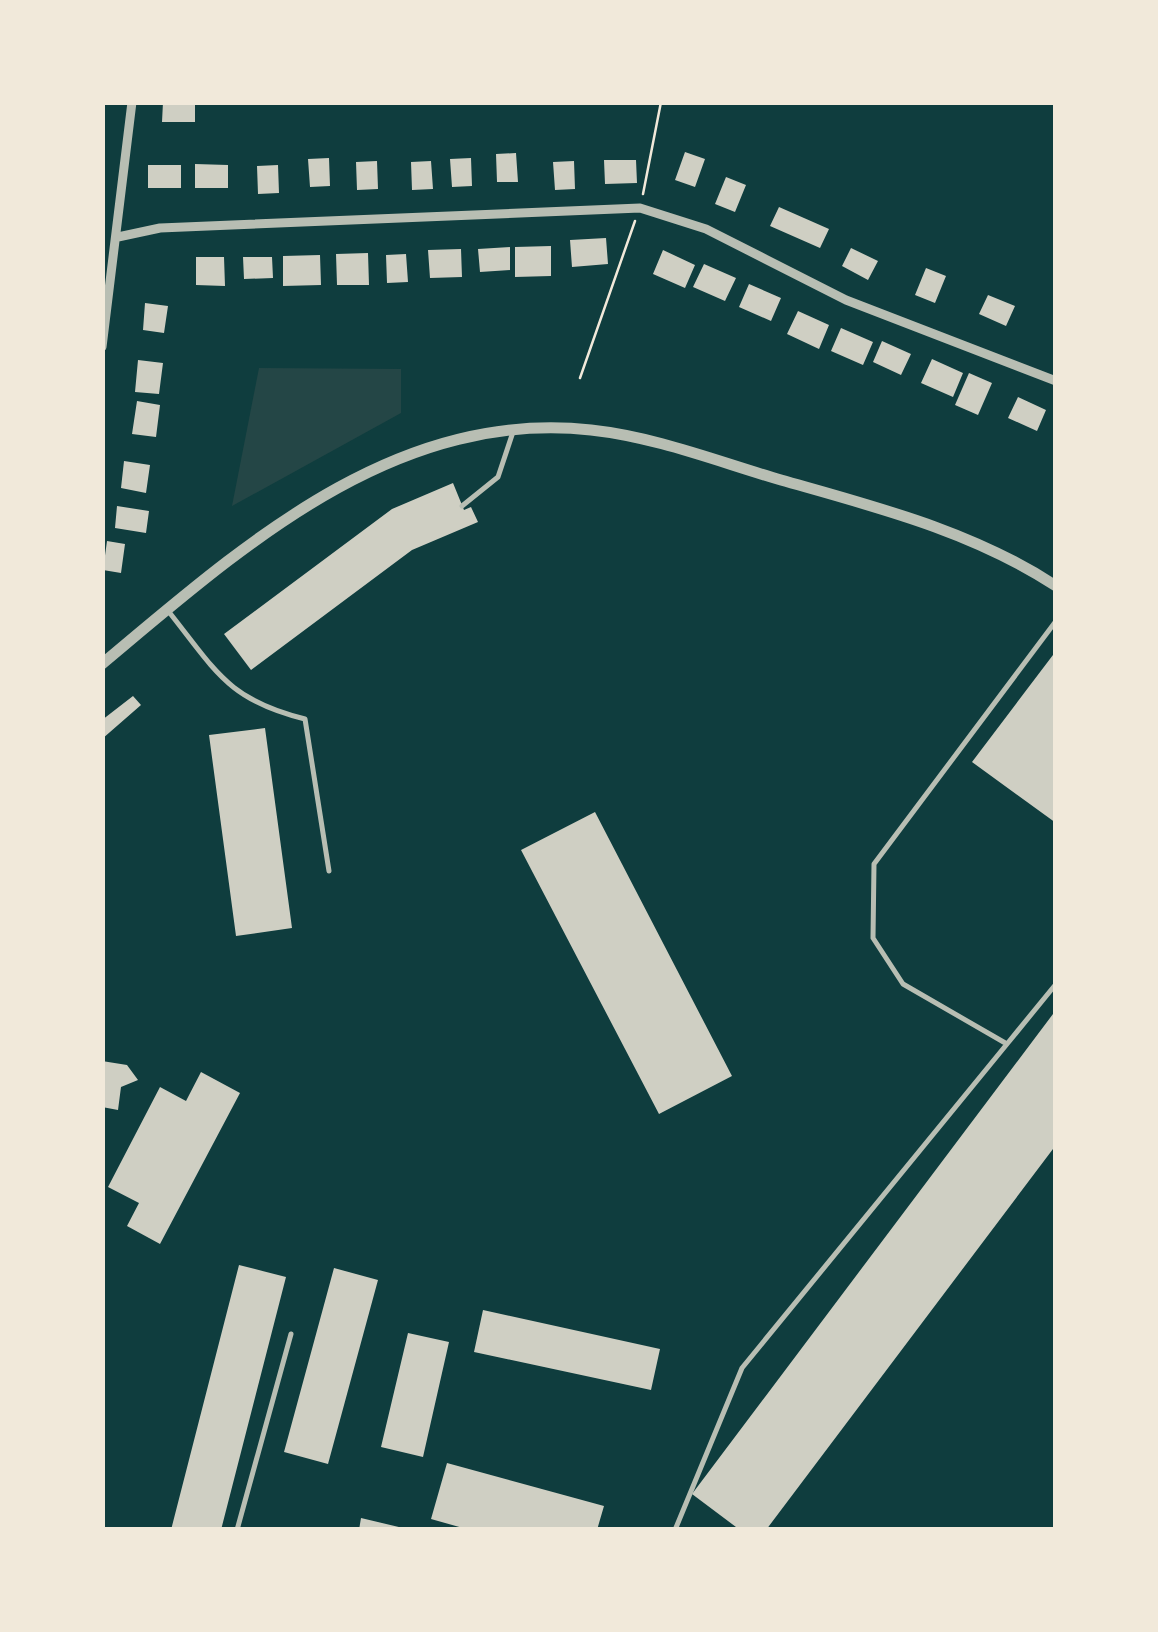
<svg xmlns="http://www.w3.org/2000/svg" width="1158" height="1632" font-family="'Fira Sans',sans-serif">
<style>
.green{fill:#244646}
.building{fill:#cfcfc3}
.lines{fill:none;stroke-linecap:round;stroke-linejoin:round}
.path{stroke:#f1e9da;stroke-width:2.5}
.service{stroke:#b8beb3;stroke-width:5}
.minor{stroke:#b8beb3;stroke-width:9}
.tertiary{stroke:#b8beb3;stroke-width:11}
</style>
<rect width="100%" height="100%" fill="#0f3d3e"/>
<path class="green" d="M259,368L401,369V413L232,506Z"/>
<path class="building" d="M163,102H195V122H162Z
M685,152L705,159L695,187L675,180Z
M516,153L518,182H497L496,154Z
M329,158L330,186L310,187L308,159Z
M471,158L472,186L452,187L450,159Z
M604,160H636L637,183L605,184Z
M377,161L378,189L357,190L356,162Z
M431,161L433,189L412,190L411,162Z
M574,161L575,189L555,190L553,162Z
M195,164L228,165V188H195Z
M148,165H181V188H148Z
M278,165L279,193L258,194L257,166Z
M726,177L746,185L735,212L715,204Z
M779,207L829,229L820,248L770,226Z
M606,238L608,264L572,267L570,240Z
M551,246V276L515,277V247Z
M510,247V270L480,272L478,249Z
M851,248L878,261L868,280L842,266Z
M461,249L462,277L430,278L428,250Z
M663,250L695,265L685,288L653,274Z
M368,253L369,285H337L336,254Z
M406,254L408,282L387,283L386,255Z
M320,255L321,285L283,286V256Z
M196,257H224L225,286L196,285Z
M243,257H272L273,278L244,279Z
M704,264L736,278L725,301L693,287Z
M926,268L946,276L935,303L915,295Z
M749,284L781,298L771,321L739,307Z
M988,295L1015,306L1006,326L979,314Z
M145,303L168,306L164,333L143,330Z
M798,311L829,325L819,349L787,334Z
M841,328L873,342L863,365L831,351Z
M882,341L911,354L901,375L873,362Z
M932,359L963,373L953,397L921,383Z
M138,360L163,363L159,394L135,392Z
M969,373L992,383L978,415L955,405Z
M1018,397L1046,410L1037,431L1008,418Z
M137,401L160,405L156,437L132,434Z
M124,461L150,465L146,493L121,488Z
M453,483L464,510L471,507L478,522L412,550L251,670L224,634L392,509Z
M117,506L149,511L146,533L115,528Z
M107,541L125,544L121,573L103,570Z
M1056,651V823L972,762Z
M133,696L141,705L102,739V720Z
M265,728L292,928L236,936L209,735Z
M595,812L732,1076L659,1114L521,850Z
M1056,1010V1145L766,1530H740L692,1494Z
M102,1061L127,1065L138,1080L121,1087L118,1110L102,1107Z
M201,1072L240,1093L160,1244L127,1226L139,1203L108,1187L160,1087L186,1101Z
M239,1265L286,1277L221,1530H171Z
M334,1268L378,1280L328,1464L284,1452Z
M483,1310L660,1349L651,1390L474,1352Z
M408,1333L449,1342L423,1457L381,1447Z
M447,1463L604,1506L597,1530H470L431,1519Z
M361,1518L403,1528V1530H359Z"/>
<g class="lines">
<path class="path" d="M643,194L661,102
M580,378L635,221"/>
<path class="service" d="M462,506L498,477L514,429
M169,612C216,671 228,700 305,719L329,871
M1056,621L874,864L873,938L903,984L1007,1044L1056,984
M237,1530L291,1334
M675,1530L742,1368L1007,1044"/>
<path class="minor" d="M118,237L160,228L640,208L706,229L846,300L1056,381
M102,347L132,102"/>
<path class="tertiary" d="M102,664C243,546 394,409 591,430C656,437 719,462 781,480C876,507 972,531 1056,586"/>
</g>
<rect width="1158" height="1632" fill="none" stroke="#f1e9da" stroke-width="210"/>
</svg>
